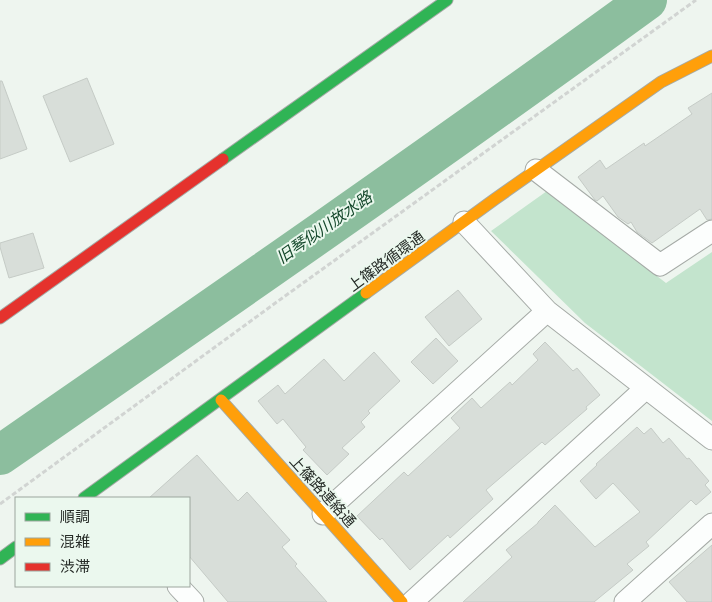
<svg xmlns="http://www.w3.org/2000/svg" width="712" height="602" font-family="'IBM Plex Serif','Noto Sans JP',serif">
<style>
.green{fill:#c3e4cd}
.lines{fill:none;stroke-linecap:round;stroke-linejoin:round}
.river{stroke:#8cbe9e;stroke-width:40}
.building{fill:#d8ded9;stroke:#c5cbc6}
.street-casing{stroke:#a5aaa6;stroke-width:23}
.fast-casing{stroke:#a5aaa6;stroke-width:13}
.slow-casing{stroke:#a5aaa6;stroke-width:13}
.jam-casing{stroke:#a5aaa6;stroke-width:13}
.path{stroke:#d1d4d2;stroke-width:3;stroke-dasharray:5 2.5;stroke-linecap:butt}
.street{stroke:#fcfefd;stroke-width:21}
.fast{stroke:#30b455;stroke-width:11}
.slow{stroke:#ff9f0a;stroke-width:11}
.jam{stroke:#e5322d;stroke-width:11}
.labels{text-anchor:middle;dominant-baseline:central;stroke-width:4;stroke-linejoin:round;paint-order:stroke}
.street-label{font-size:15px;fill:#262b27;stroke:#ebf8ee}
.water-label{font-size:16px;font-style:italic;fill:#14482b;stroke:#ebf8ee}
</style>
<rect width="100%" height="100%" fill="#eef5ef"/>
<path class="green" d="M547,191L666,283L712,252V421L585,323L491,231Z"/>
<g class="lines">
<path class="river" d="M0,455C217,305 434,155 647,0"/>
</g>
<path class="building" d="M87,78L114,144L70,162L43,96Z
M0,81H2L27,149L0,159Z
M712,93V219L707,220L700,209L652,243L637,232L631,222L628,224L618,217L603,196L597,201L595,200L578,177L600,160L606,169L644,143L645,146L692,114L688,108Z
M33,233L44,268L9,278L0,247V243Z
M458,290L482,319L449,346L425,317Z
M436,338L458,361L433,384L411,362Z
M545,342L573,371L577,368L600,395L586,407L587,409L545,445L542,442L486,490L493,499L450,538L448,535L410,570L382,538L380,540L357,516L404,472L408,476L460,428L451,418L472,398L481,408L510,382L512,385L538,360L533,354Z
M374,352L400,381L368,411L370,413L361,422L365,427L342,448L349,454L327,475L303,450L306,447L283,419L277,424L258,401L278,385L285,394L324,359L344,381Z
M637,427L644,434L651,428L663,443L669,438L687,459L689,458L709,481L705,485L711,492L696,505L691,500L646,542L649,546L627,564L633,570L594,602H463L512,557L506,550L538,523V522L555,505L595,547L640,512L613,483L596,499L580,481L597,465L596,464Z
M197,455L238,501L247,492L290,540L282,547L297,564L295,566L327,602H228L189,556V498H149Z
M712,545V602H687L669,582Z"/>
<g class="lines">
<g class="street-casing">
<path id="street" d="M536,170L660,265L712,231
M464,222L547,311L712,439
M323,514L547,311
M178,586L193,602
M412,602L646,388
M625,602L712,524"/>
</g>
<g class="fast-casing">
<path id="fast" d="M223,159L447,0
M84,498L366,293
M0,559L16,547"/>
</g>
<g class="slow-casing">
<path id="slow" d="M366,293L495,199L661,82L712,56
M221,400L402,602"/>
</g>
<g class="jam-casing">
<path id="jam" d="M0,318L223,159"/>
</g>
<path class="path" d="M0,504L274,304L696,0"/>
<use href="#street" class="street"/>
<use href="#fast" class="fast"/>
<use href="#slow" class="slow"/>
<use href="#jam" class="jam"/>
</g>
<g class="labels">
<g class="street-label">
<text transform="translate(386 261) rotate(-36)">上篠路循環通</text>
<text transform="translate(323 491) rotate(48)">上篠路連絡通</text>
</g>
<g class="water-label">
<text transform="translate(324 227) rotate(-35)">旧琴似川放水路</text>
</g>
</g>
<rect x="15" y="497" width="175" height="90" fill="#ebf8ee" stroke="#9ca69e"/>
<rect x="25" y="513" width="25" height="8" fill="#30b455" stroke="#9ca69e"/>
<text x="60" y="522" font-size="15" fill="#262b27">順調</text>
<rect x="25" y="538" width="25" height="8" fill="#ff9f0a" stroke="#9ca69e"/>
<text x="60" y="547" font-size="15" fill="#262b27">混雑</text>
<rect x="25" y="563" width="25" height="8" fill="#e5322d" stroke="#9ca69e"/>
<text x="60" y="572" font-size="15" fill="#262b27">渋滞</text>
</svg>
